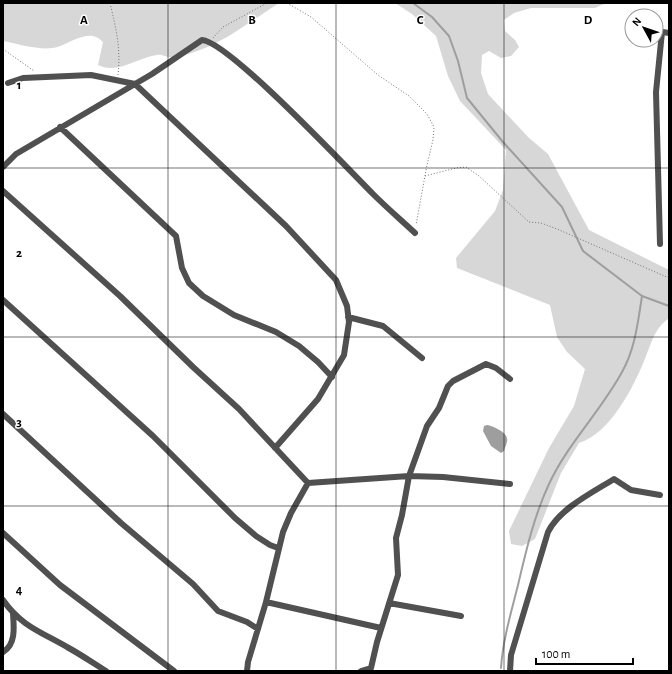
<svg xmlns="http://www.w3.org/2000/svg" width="672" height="674" font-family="'Alegreya Sans',sans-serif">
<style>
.green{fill:#d7d7d7}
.water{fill:#9e9e9e}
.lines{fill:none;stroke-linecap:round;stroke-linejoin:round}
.stream{stroke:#9e9e9e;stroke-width:2}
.path{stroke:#727272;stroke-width:1;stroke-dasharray:1 2;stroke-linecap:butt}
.minor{stroke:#505050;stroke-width:6}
.grid{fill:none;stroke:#000;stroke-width:1;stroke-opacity:0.55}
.grid-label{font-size:13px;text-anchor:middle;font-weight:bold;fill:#000;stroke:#fff;stroke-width:3;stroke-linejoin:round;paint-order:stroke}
</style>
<rect width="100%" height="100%" fill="#fff"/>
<path class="green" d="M3,3H279C246,24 212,53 172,57C167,58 162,54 157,55C139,57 117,75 98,65L103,42C88,26 70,45 53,48C37,50 19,44 3,41Z
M395,3H606L595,8H531L514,13L504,20L505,31L515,40L519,47L511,56L501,58L489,51L482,55L481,73L488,94L528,137L548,154L589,230L669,270V318C655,328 652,341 646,356C635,385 610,434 579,443L561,473L535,539L522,546L511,544L509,531L549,448L574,406L585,369L567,352L557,337L550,305L457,268L456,258L495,211L503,190L506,150L460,101L448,76L436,36L412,14Z"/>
<path class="water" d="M487,425C493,426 506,432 507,438C508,442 505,447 504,451L501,453L491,446L483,431L484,426Z"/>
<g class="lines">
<path class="stream" d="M413,3L432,17L449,36L458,61L467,98L503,142L562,207L583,251L642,296L669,306
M501,668C503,639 511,613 518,585C526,551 534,516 549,484C568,443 601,411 622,372C635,349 638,322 642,296"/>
<path class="path" d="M110,3C116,28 121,49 118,75
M287,3L311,17L378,75L409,96L427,114L434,127L433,140L427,165L416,225
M213,38L223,27L267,3
M3,49L34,71
M425,176L456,168L466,167L479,176L529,222L541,223L557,229L669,278"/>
<path class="minor" d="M656,31L669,33
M8,83L23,78L91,75L135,84L286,226L336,280L347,306L349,322L344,355L318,399L275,448
M60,127L176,236L182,268L189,283L203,296L234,315L276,332L299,346L318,362L332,377
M3,167L16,154L152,74L202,40C229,42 347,168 373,194C386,207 401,220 415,233
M3,191L120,296L193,367L239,409L308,483
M660,244L656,92L662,32
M3,300L153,436L235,518L256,536L270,545L278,548
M348,317L383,326L422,358
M3,414L121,523L193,584L218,611L247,622L258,629
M3,533L60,585L174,671
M3,600C21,626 41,632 67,647C80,654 93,663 106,671
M266,602L381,628
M389,603L461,616
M3,652C16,645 14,627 13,614
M247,671L248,662L266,602L283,532L291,513L308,483L409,476L427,426L439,408L448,386L453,381L486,364L496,368L510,379
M361,671L371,668L377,642L398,575L396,538L402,515L409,476L443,477L510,484
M510,671L511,655L548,532C559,509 593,492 614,479L631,490L660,495"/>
</g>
<path class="grid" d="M168,3V671M336,3V671M504,3V671M3,168H669M3,337H669M3,506H669"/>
<g class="grid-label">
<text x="84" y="24">A</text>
<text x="252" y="24">B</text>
<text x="420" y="24">C</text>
<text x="588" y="24">D</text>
<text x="19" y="89">1</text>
<text x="19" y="257">2</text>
<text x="19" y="426">3</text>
<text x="19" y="594">4</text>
</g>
<rect width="672" height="674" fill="none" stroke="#000000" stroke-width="8"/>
<g transform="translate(644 28) rotate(310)"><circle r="19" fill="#ffffff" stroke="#999999"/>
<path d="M0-3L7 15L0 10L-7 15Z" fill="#000000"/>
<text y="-6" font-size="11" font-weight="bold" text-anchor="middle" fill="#000000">N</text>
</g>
<path d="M536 658v6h97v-6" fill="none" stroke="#000000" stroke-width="2"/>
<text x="542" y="658" font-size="12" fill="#000000" stroke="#ffffff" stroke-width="3" paint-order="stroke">100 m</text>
</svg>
